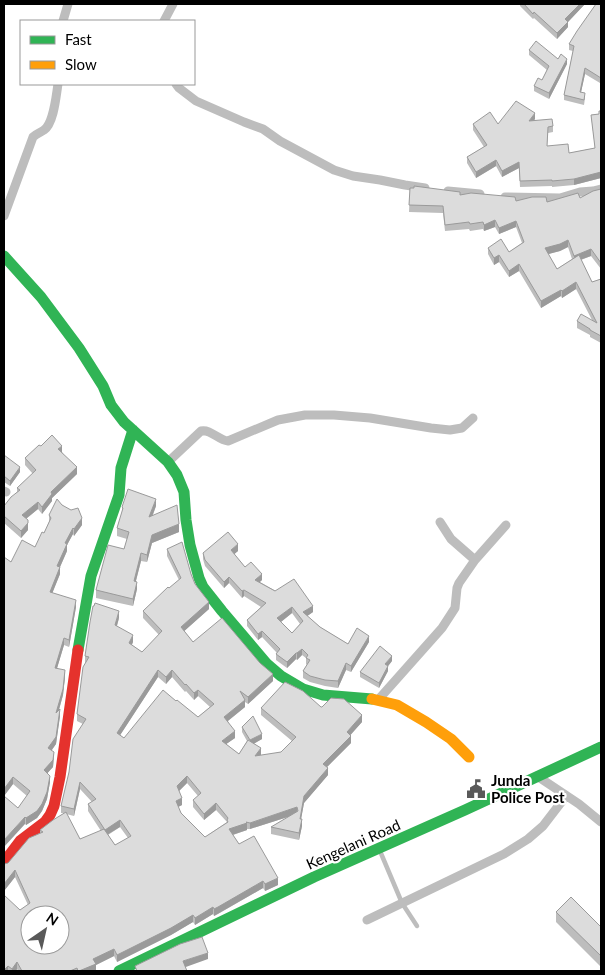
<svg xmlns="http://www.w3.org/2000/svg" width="605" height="975" font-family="Lato,sans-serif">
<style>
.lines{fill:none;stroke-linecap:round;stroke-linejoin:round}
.lane{stroke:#bdbdbd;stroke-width:4.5}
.street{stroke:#bdbdbd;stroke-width:9}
.fast{stroke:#30b455;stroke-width:11}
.slow{stroke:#ff9f0a;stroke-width:11}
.jam{stroke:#e5322d;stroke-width:11}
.wall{fill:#bdbdbd;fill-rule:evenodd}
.shaded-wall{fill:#9a9a9a}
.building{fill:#dcdcdc;stroke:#9a9a9a;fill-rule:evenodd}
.labels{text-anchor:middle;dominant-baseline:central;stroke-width:4.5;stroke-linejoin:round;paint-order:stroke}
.poi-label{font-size:15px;font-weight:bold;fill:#000;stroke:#fff;text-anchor:start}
.street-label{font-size:15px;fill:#000;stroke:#fff}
</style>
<rect width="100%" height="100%" fill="#fff"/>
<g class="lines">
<path class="lane" d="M380,851L402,903L417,926"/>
<path class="street" d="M63,21L68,4
M164,21L173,4
M176,84L179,88L196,101L244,122L263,129L280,141L334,170L353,176L380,180L405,185L425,188
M448,191L480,194
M505,197L560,198L580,192L593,191L601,189
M4,216L33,137C37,133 40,133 44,130C54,123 56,96 58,84
M168,462L201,431C211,429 218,440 228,441L278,420L305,415H334L370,418L431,428L450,430L462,428L473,418
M4,491L6,492
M440,522L451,539L475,560
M378,700L442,628L455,608L457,588L459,583L475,560L506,525
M537,776L579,804L601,822
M367,920L504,854L528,839L543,826L566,796"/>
<path class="fast" d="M4,256L41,297L79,348L103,386L111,405L124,422L168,462L177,475L184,492L186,520L190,545L199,578L203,587L222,611L267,664L281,676L303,689L323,695L372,699
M78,650L91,576L119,495L121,468L133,430
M119,971L314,877L465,810L601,747"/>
<path class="slow" d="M372,699L397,705L426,722L451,739L469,757"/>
<path class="jam" d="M4,862L20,841L45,822L50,815L54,806L60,777L78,650"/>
</g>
<path class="wall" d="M520,4H585L568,22V27L557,39L534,18L533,19L520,6Z
M601,4V87L600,86V83L585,74L581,92L585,98L584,105L564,100V95L573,51L569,50V44Z
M529,50L558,59L567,64L549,99L534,91V86L542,80L547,70L529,55Z
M599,111H601V178L574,185L552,187V186L520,187L519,168L502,177L496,166L476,178L467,163V157L484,147L473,130V124H498L535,119L534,120L553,126V132L548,133L547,146L569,153L595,148L591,115L599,114Z
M410,188L460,195L516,201L547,202L580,198L601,189V269L591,256L581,260L592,282L601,279V343L590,337V335L577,328V321L592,320L576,289L562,298L561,296L541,308L519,271L509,277L499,262L494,265L488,254V248L509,252L522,243L516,227L499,234L495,227L484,231L483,229L470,231L469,229L445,231L443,213L409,212ZM568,247L572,259L557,269L548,254L560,251Z
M41,446L62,452L77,474L52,498V501L42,514L38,509L26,519L28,530L21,538L4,523V506L17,492V488L33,474L25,465V458Z
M4,456L20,472L10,486L4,482Z
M62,505L82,525L74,536L73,534L67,545V551L60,567V574L52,593L76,607L69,647L64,645L57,668L65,677L63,695L59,710L60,716L56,744L52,750L54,759L53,767L47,773L50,782L47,799L42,811L37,818L26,825L25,824L18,808L27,796L13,784L4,796L11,562L35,547L44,533L49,522V515Z
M156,506L153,515L179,532L152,543L147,562L141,561L136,581L137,589L133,606L96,598V590L124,549L127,539L117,536V528L122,513V507Z
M167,549L191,574L195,584L209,609L184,631L193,642L273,681L248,704L245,702V707L228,721L235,738L226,744L239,754L247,741L242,732V727L262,739L254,743L261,755L260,756L281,752L292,741L261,715V708L321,707L362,722L350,735L351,743L327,767L328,775L304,803L301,819L302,826L299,840L271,834V827L288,817L250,829H247V830L233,835L239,844L278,885L265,891L263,888L218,914L214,916L213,914L195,925L193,922L171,935L117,962L114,956L96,965V970L94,971H18L17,969L16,971H4L20,910L28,905L15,877L4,891V864L8,863L40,833V830L64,813H61V806L83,724L77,721V714L86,663H85V656L119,618L117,626L133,642L132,645L142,652L159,635L143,618V611L179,580L167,556ZM158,677L166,684L172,677L185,692L186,691L194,700L198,696L210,707L198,717L176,701L124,738L120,735ZM187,783L198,796L193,800V807L204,820L216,810L227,822L205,837L181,813L178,807L182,805L179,791ZM80,789L92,802L88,804V811L101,831L80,839L66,814L74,816ZM120,827L128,838L115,845L108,835Z
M238,551L234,554L245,567L262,580L260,582L313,612L307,616L320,627L348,644L369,642L351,672L346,670L338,688L325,686L310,682L303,678V671L307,665L306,664V658L302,655L297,660L296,659L287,668L276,660V654L277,653L262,637L258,640L247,626V620L261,607L244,596L242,598L229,583L224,588L205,566L203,559V553ZM292,613L300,624L292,633L281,622Z
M392,661L388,666V671L379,688L360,677V672Z
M556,912L601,927V967L556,922Z"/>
<path class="shaded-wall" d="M580,4H585L568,22V27L557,39V33L565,19Z
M567,59V64L549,99V93Z
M585,68V74L580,97V92Z
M535,113V119L529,127V121Z
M496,160V166L476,178V172Z
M519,162V168L502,177V171Z
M601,172V178L574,185V179Z
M495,220V227L484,231V225Z
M516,221V227L499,234V228Z
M568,240V247L560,251L545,255V248Z
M591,249V256L574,262V256Z
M499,255V262L494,265V258Z
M519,264V271L509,277V271Z
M576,282V289L562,298V291Z
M561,290V296L541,308V301Z
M62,446V453L58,449Z
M20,467V472L10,486V481Z
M77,467V474L52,498V501L42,514V507L51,492Z
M156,499V506L149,524V517Z
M38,502V509L22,522V515Z
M82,518V525L74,536V529Z
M28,523V530L21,538V531Z
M179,524V532L152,543L147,562V555L152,535Z
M73,528V534L67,545V551L60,567V574L50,599V592L57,566L65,543Z
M238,544V551L231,557V550Z
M141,553V561L134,588V581Z
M262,574V580L255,586V580Z
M229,577V583L224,588V582Z
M137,582V589L133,606V599Z
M244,590V596L242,598V591Z
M76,600V607L69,647V640Z
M209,602V609L181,634V627Z
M313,606V612L303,619V612Z
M292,607V613L277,625V618Z
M119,611V618L115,632V625Z
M262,631V637L258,640V634Z
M133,635V642L129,650V643Z
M369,636V642L351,672V666Z
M64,638V645L55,675V668Z
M302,649V655L297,660V653Z
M296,653V659L287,668V662Z
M392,656V661L385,670V664Z
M346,663V670L338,688V681Z
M388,666V671L379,688V683Z
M65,670V677L63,695L56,720V713Z
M158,670V677L117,740V733Z
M172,670V677L166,684V677Z
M273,674V681L248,704V697Z
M198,690V696L194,700V693Z
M245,700V707L224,724V717Z
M60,709V716L56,744L48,755V748Z
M362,715V722L347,739V732Z
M235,731V738L222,747V741Z
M262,734V739L250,746V740Z
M351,736V743L323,771V764Z
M261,748V755L255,763V756Z
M54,752L53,767L44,777V770Z
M328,768V775L304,803L300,825V819L304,796Z
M50,776V782L47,799L42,811L37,818L26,825V818Z
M187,776V783L177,793V786Z
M13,777V784L4,796V789Z
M80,782V789L74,816V809Z
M182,798V805L176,808V801Z
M216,803V810L204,820V814Z
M297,807V814L250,829V823Z
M25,817V824L4,847V840Z
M302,819V826L299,840V833Z
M120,820V827L105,836V830Z
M247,823V830L229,836V829Z
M15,870V877L4,891V884Z
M278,878V885L265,891V884Z
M263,881V888L214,916V909Z
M213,907V914L195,925V918Z
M193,915V922L171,935L117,962V955Z
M114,949V956L96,965V970L94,971H79L93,959Z
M208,953V959L183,968V961Z
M17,962V969L16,971H12V969Z
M8,966V971H4V970Z"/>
<path class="building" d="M524,4H580L565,19L568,22L557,33L534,12L533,14Z
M596,4H601V78L585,68L580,92L585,93L584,100L564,95L574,46L569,44L577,31Z
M536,41L558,59L561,54L567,59L549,93L534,86L538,78L542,80L549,66L529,50Z
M516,101L535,113L529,121L552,119L553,126L548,127L547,146L568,144L569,153L595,148L591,115L599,114V111H601V172L574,179L552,181V180L520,181L519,162L502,171L496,160L476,172L467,157L487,145L473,124L490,112L498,124Z
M414,186L460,192V195L471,193L515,197L516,201L532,197H546L547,202L578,193L580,198L593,191L601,189V263L591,249L574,256L568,240L560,244L545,248L557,269L579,255L592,282L601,279V336L590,330V329L577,321L581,314L597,323L576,282L562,291L561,290L541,301L519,264L509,271L499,255L494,258L488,248L501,239L509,252L524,242L516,221L499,228L495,220L484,225L483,222L470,224L469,222L445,225L443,206L409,205L410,188H414Z
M52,435L62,446L58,449L77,467L51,492L52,494L42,507L38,502L22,515L28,520V523L21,531L4,516V506L11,497L20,490L17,488L36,470L25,458L39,445L41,446Z
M4,455L20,467L10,481L4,476Z
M128,489L156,499L149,517L177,505L179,524L152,535L147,555L141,553L134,581L137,582L133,599L96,590L108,545L124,549L129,532L117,528L123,508L122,507Z
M57,499L62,505L71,510L78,508L82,518L74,529L73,528L65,543L67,544L57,566L60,567L50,592L76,600L69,640L64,638L55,668L65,670L63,689L56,713L60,709L56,737L48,748L54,752L53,760L44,770L50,776L47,792L42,804L37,811L26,818L25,817L4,840V796L18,808L30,791L13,777L4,789V557L11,562L22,540L35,547L42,532L44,533L51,518L49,515Z
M228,532L238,544L231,550L245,567L251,562L262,574L255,580L275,591L294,579L313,606L303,612L320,627L348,644L357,628L369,636L351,666L346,663L338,681L325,680L310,676L303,671L310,660L306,658L308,655L302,649L297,653H296L287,662L276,654L280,649L262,631L258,634L247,620L266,603L244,590L242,591L229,577L224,582L205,560L203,553ZM292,607L303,621L292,633L277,618Z
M182,542L191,574L195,584L209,602L181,627L193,642L222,618L260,663L273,674L248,697L240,691L245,700L224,717L235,731L222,741L239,754L248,740L261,748L255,756L281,752L296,737L261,708L285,682L303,691L321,707H322L331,698L344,699L362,715L347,732L351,736L323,764L328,768L304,796L300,819H302L299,833L271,827L298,811L297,807L250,823L246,822L247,823L229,829L239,844L254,836L278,878L265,884L263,881L218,907L214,909L213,907L195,918L193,915L171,928L117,955L114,949L93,959L96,964L79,971H78L77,968L70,971H22L17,962L12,969L8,966L4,970V895L20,910L30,903L15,870L4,884V864L8,863L29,838L43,832L40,830L53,820L66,812L80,839L104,829L115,845L131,836L120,820L105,830L88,804L96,799L80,782L74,809L61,806L69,772L73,739L86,719L77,714L83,667L89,657L85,656L90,622L93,606H94L95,603L119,611L115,625L133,635L129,643L142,652L162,631L143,611L168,587L169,588L181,578L167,549ZM158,670L166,677L172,670L185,685L186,684L194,693L198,690L214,704L198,717L177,700L176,701L163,690L124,738L117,733ZM187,776L201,793L193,800L204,814L216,803L228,818L227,820L228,822L205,837L181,813L176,801L182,798L177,786ZM30,915H60V945H30Z
M380,646L392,656L385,664L388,666L379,683L360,672Z
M253,716L262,734L250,740L242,727Z
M571,897L601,927V956L556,912Z
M202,937L208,953L183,961L187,971H137L135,966L180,944Z"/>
<defs>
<g id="civic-bare" transform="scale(1.5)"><path d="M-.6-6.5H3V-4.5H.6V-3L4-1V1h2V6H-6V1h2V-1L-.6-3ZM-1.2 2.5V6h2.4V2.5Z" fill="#595959" stroke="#fff" stroke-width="2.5" paint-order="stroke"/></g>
</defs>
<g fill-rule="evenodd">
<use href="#civic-bare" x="476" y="789"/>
</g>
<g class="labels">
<g class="poi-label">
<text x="491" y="780">Junda<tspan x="491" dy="17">Police Post</tspan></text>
</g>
<g class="street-label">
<text transform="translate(353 844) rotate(-24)">Kengelani Road</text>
</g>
</g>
<rect width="605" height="975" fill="none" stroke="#000000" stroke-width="10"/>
<rect x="20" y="20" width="175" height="65" fill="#ffffff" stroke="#999999"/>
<rect x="30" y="36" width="25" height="8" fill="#30b455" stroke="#999999"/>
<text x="65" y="45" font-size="15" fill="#000000">Fast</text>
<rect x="30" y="61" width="25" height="8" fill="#ff9f0a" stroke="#999999"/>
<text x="65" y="70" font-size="15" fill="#000000">Slow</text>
<g transform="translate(45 930) rotate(34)"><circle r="24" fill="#ffffff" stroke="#999999"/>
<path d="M0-4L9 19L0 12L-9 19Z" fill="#595959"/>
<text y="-8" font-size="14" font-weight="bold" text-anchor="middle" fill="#000000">N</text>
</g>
</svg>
